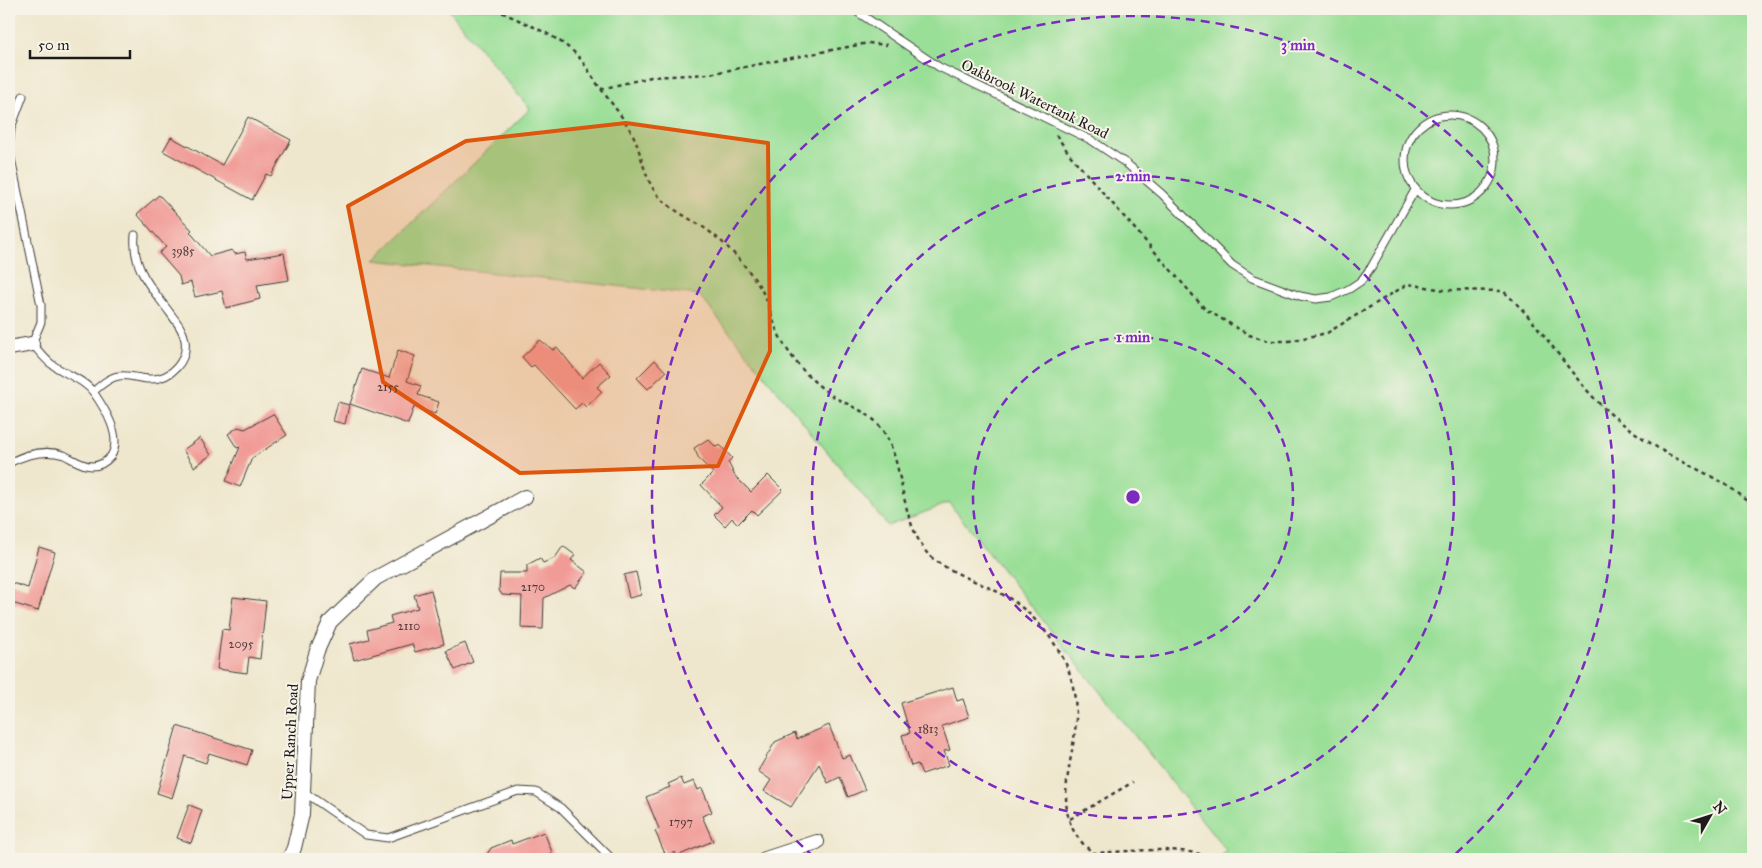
<svg xmlns="http://www.w3.org/2000/svg" width="1762" height="868" font-family="'IM FELL Great Primer',serif">
<style>
.green{fill:#9adf97;stroke:#5b7e5a}
.building{fill:#f19b97}
.lines{fill:none;stroke-linecap:round;stroke-linejoin:round}
.lane-casing{stroke:#3c3a37;stroke-width:9}
.street-casing{stroke:#3c3a37;stroke-width:16}
.path{stroke:#3c3a37;stroke-width:2.5;stroke-dasharray:4 4;stroke-linecap:butt}
.lane{stroke:#fff;stroke-width:7}
.street{stroke:#fff;stroke-width:14}
.marked{fill:#de560d;fill-opacity:0.2;stroke:#de560d;stroke-width:4;stroke-linejoin:round}
.ring{fill:none;stroke:#7b2cbf;stroke-width:2.5;stroke-dasharray:9 6}
.labels{text-anchor:middle;dominant-baseline:central;stroke-width:4;stroke-linejoin:round;paint-order:stroke}
.number-label{font-size:12px;fill:#513c3b}
.street-label{font-size:15px;fill:#1c1c1c;stroke:#f7f3e8}
.centre{fill:#7b2cbf;stroke:#f7f3e8;stroke-width:2.5}
.ring-label{font-size:15px;text-anchor:middle;font-weight:bold;fill:#7b2cbf;stroke:#f7f3e8;stroke-width:4;stroke-linejoin:round;paint-order:stroke}
</style>
<rect width="100%" height="100%" fill="#f7f3e8"/>
<filter id="ink" filterUnits="userSpaceOnUse"><feTurbulence type="fractalNoise" baseFrequency=".02" numOctaves="2"/><feDisplacementMap in="SourceGraphic" scale="10" xChannelSelector="R" yChannelSelector="G"/><feConvolveMatrix kernelMatrix="1 2 1 2 8 2 1 2 1" color-interpolation-filters="sRGB"/></filter>
<filter id="wash" filterUnits="userSpaceOnUse"><feTurbulence type="fractalNoise" baseFrequency=".0096" numOctaves="4" result="noise"/><feDisplacementMap in="SourceGraphic" scale="20" xChannelSelector="R" yChannelSelector="G"/><feGaussianBlur stdDeviation="1.12" result="paint"/><feColorMatrix in="noise" values="0 0 0 0 0 0 0 0 0 0 0 0 0 0 0 0 0 1.4 0 .05"/><feComposite in="paint" operator="in"/></filter>
<g filter="url(#wash)">
<rect width="100%" height="100%" fill="#efe7cd"/>
<path class="green" d="M448,9H1753V859H1220L1226,850L949,503L888,526L699,295L374,260L530,109Z"/>
<g id="blocks">
<path class="building" d="M248,117L291,140L271,176L266,174L252,200L163,151L171,137L222,165Z
M159,195L192,230L190,232L210,256L232,250L235,254L245,252L247,259L284,253L289,280L257,285L260,299L226,308L222,291L195,297L191,282L181,285L179,276L159,253L166,247L137,214Z
M540,340L553,350L557,347L582,378L599,362L611,375L597,387L602,392L586,407L582,403L575,409L534,365L531,367L522,357Z
M398,350L415,356L407,381L421,386L418,395L439,402L435,414L414,407L408,424L350,404L362,369L389,378Z
M655,360L666,372L648,389L637,378Z
M338,402L349,405L345,424L333,421Z
M273,414L287,435L252,458L240,487L226,481L240,447L237,448L228,434L238,427L245,429Z
M200,438L211,455L194,467L183,450Z
M708,439L716,447L720,445L732,458L728,462L735,476L751,492L768,475L783,490L757,515L752,510L738,524L732,518L725,526L714,515L722,507L701,485L713,473L699,459L694,448Z
M563,546L575,555L571,560L587,572L575,588L570,585L544,598L543,629L521,628L522,596L502,595L499,590L500,573H527V565L540,558L543,563L555,558Z
M39,547L55,552L38,611L9,602V582L28,588Z
M636,572L641,595L629,598L624,575Z
M431,590L444,644L415,652L412,644L354,660L350,644L369,639L367,630L392,623L390,616L418,608L414,595Z
M233,597L266,601L260,659L249,657L247,673L217,669L222,629L229,630Z
M465,643L473,662L455,670L446,651Z
M953,687L957,701L963,699L969,717L942,726L950,750L944,751L949,765L922,774L918,764L911,766L902,735L910,733L901,703Z
M829,725L842,758L850,755L865,790L848,797L840,777L828,783L819,764L791,807L764,791L771,780L758,771L775,742L795,733L797,739Z
M177,726L252,750L247,765L209,753L206,763L185,756L172,798L157,793Z
M681,778L684,785L694,781L698,790L702,788L712,812L702,816L713,841L677,856L675,852L666,856L655,831L659,829L646,797L670,787L668,784Z
M189,805L202,810L191,843L177,838Z
M544,832L552,852L548,859H484L491,848L511,840L512,844Z"/>
</g>
</g>
<g filter="url(#ink)">
<use href="#blocks" fill-opacity="0" stroke="#3c3a37" stroke-width="1"/>
<g class="lines">
<g class="lane-casing">
<path id="lane" d="M853,9L939,67L1091,140L1127,164L1162,194L1232,265L1252,278L1300,296L1316,299L1331,297L1349,289L1361,281L1372,266L1415,190
M1405 160a45 45 0 1 1 90 0a45 45 0 1 1-90 0Z
M9,147L11,128L23,96
M9,149L41,305V322L32,344C38,350 44,358 50,363C64,374 84,379 94,393C105,409 123,437 111,456C106,462 100,466 92,466C81,466 73,459 64,455C45,449 26,454 9,463
M93,392C100,386 109,377 119,376C129,374 139,379 149,379C171,380 188,361 185,340C183,329 176,321 170,313C151,287 132,269 135,235
M304,792L366,835L388,838L518,791L536,792L561,808L612,859"/>
</g>
<g class="street-casing">
<path id="street" d="M9,348L32,344
M289,859L294,848L302,814L308,681L317,651L330,622L376,578L525,497
M765,859L817,842"/>
</g>
<path class="path" d="M495,9C519,21 548,31 569,48C581,57 588,70 596,82C609,101 624,117 634,137C642,155 644,178 657,194C673,213 696,220 715,236C730,248 745,265 756,281C770,301 770,317 780,337C785,347 794,360 802,369C810,378 821,388 831,395C848,406 869,411 881,428C906,462 897,514 927,553C939,568 981,583 1000,593C1027,607 1050,633 1064,660C1073,677 1076,700 1076,719C1074,766 1046,819 1094,853C1131,852 1181,844 1214,859
M601,89L651,77L709,74L868,43L887,45
M1056,135L1070,155L1205,309L1249,335L1269,341H1289L1327,333L1408,284L1444,290L1503,291C1546,328 1570,380 1613,416C1629,429 1648,442 1666,453C1695,469 1729,482 1753,506
M1070,819L1133,782"/>
<use href="#lane" class="lane"/>
<use href="#street" class="street"/>
</g>
</g>
<path class="marked" d="M626,123L768,143L770,351L718,466L520,473L383,382L348,206L466,141Z"/>
<g class="ring">
<circle cx="1133" cy="497" r="160"/>
<circle cx="1133" cy="497" r="321"/>
<path d="M814 857A481 481 0 1 1 1452 857"/>
</g>
<g class="labels">
<g class="number-label">
<text x="183" y="251">3985</text>
<text x="388" y="387">2155</text>
<text x="533" y="587">2170</text>
<text x="409" y="626">2110</text>
<text x="241" y="644">2095</text>
<text x="928" y="729">1813</text>
<text x="681" y="822">1797</text>
</g>
<g class="street-label">
<text transform="translate(1035 99) rotate(26)">Oakbrook Watertank Road</text>
<text transform="translate(290 742) rotate(-87)">Upper Ranch Road</text>
</g>
</g>
<circle cx="1133" cy="497" r="8" class="centre"/>
<g class="ring-label">
<text x="1298" y="50">3 min</text>
<text x="1133" y="181">2 min</text>
<text x="1133" y="342">1 min</text>
</g>
<rect width="1762" height="868" fill="none" stroke="#f7f3e8" stroke-width="30"/>
<g transform="translate(1710 816) rotate(51)" stroke="#f7f3e8" stroke-width="4" paint-order="stroke">
<path d="M0-4L9 19L0 12L-9 19Z" fill="#1c1c1c"/>
<text y="-8" font-size="14" font-weight="bold" text-anchor="middle" fill="#1c1c1c">N</text>
</g>
<path d="M30 50v8h100v-8" fill="none" stroke="#1c1c1c" stroke-width="2.5"/>
<text x="38" y="50" font-size="15" fill="#1c1c1c" stroke="#f7f3e8" stroke-width="4" paint-order="stroke">50 m</text>
</svg>
